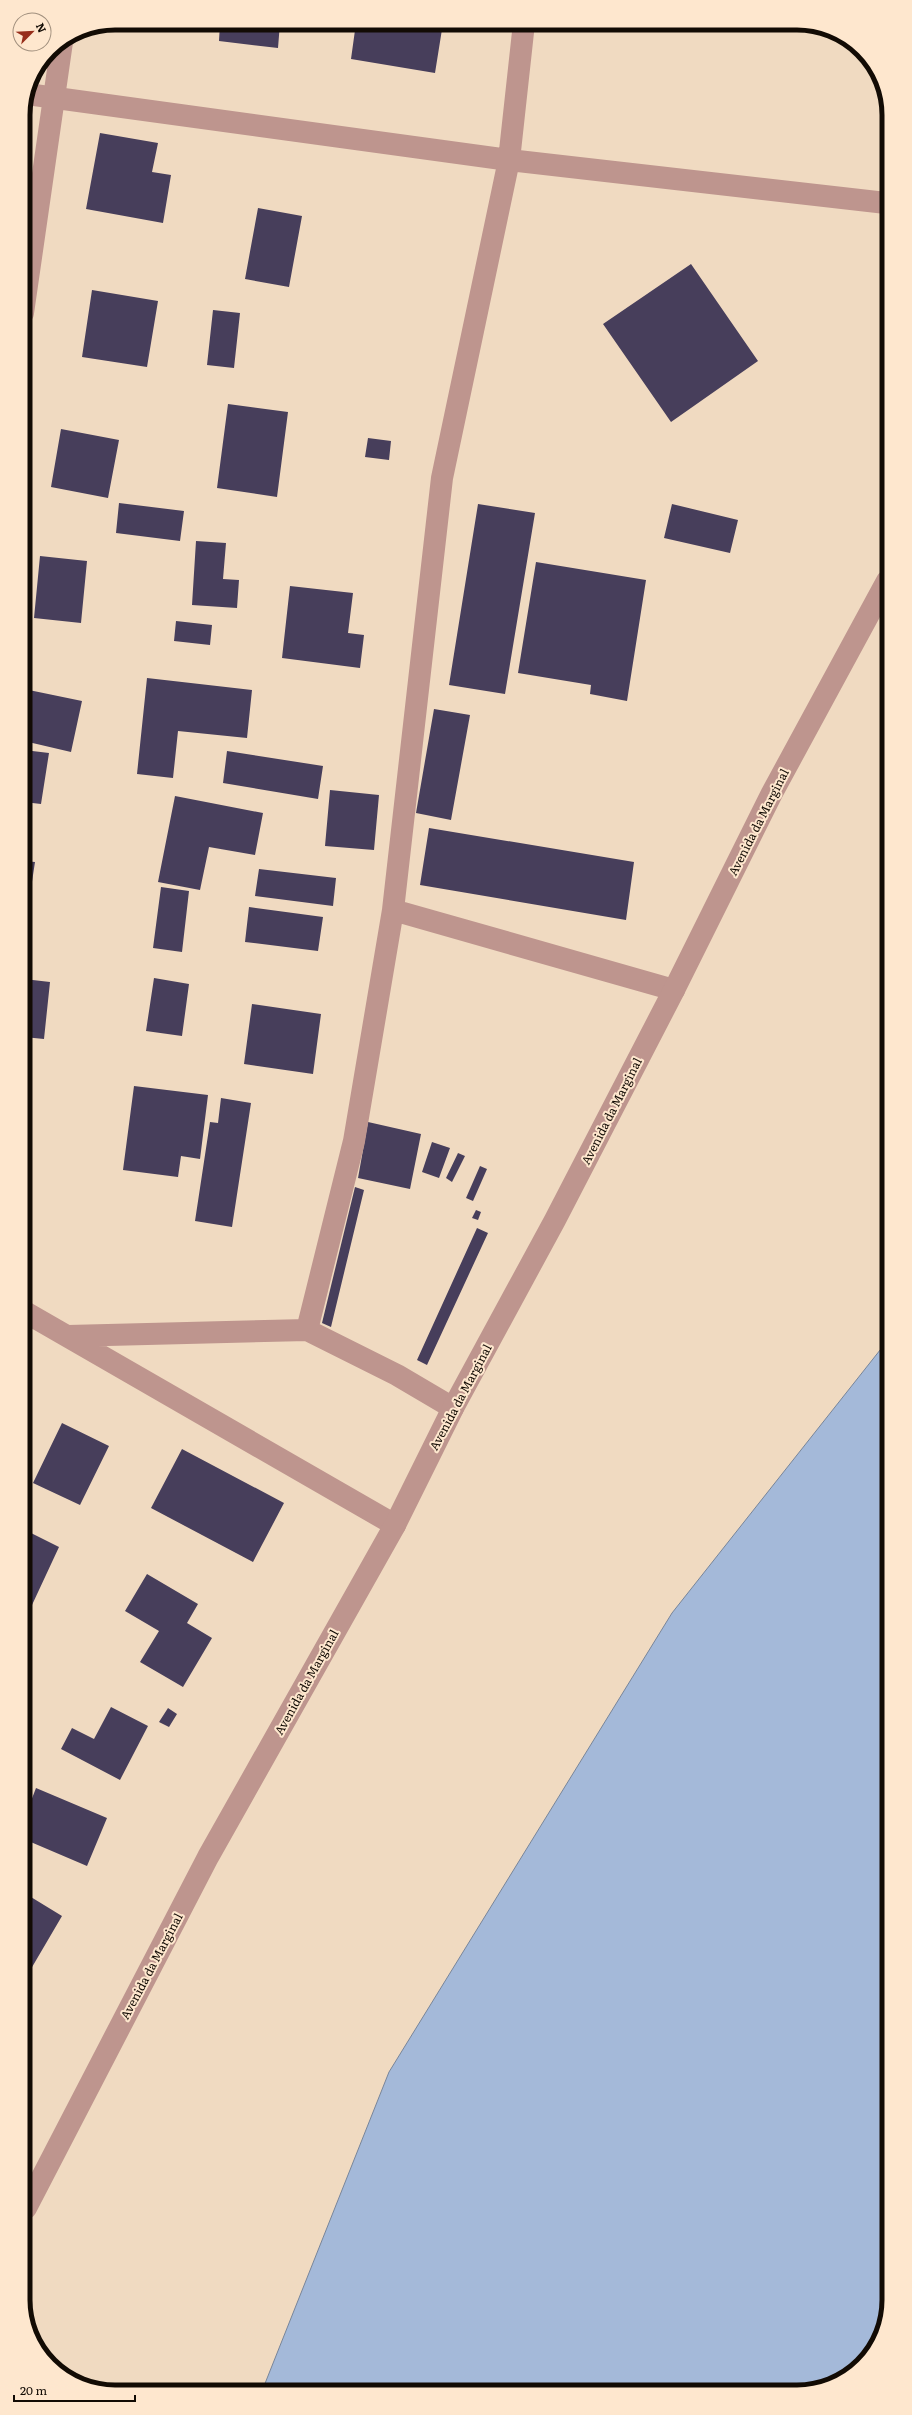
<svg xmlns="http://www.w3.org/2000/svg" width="912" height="2415" font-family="Literata,serif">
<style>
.water{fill:#a4b9d9;stroke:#788599}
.building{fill:#473e5b}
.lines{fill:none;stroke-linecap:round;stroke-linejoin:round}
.minor{stroke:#be958e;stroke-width:22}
.tertiary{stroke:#be958e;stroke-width:22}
.labels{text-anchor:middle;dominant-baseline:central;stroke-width:4;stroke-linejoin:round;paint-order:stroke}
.street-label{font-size:12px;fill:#120b04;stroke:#fee7ce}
.rim{fill:none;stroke:#120b04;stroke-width:5}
</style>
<rect width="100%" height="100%" fill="#f0dac1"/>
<path class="water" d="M888,1340L889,2300L870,2356L821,2389L262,2391L389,2072L672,1613Z"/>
<path class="building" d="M220,23H280L278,48L219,41Z
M356,23H443L435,73L351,59Z
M100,133L158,143L152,172L171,175L163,223L86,209Z
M258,208L302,216L289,287L245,279Z
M691,264L758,361L671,422L603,324Z
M92,290L158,301L147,367L82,357Z
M213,310L240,313L234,368L207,365Z
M228,404L288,412L277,497L217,488Z
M61,429L119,440L108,498L51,487Z
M368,438L391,441L389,460L365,457Z
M119,503L184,511L180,541L116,533Z
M478,504L535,513L505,694L449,685Z
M672,504L738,520L730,553L664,538Z
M196,541L226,543L223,579L239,580L237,608L192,605Z
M40,556L87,561L81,623L34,618Z
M536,562L646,580L627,701L590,694L591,685L518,673Z
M290,586L353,593L348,633L364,635L360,668L282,658Z
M176,621L212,625L210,645L174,641Z
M147,678L252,690L247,738L178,731L173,778L137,774Z
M24,689L82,701L71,752L24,741Z
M434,709L470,715L451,820L416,813Z
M24,750L49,753L41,804L24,802Z
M227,751L323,766L318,799L223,783Z
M330,790L379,795L374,850L325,846Z
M175,796L263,813L255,855L209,847L200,890L158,882Z
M429,828L634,862L626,920L420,885Z
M24,861L35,862L28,908L24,907Z
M259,869L336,878L333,906L255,896Z
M161,887L189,891L182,952L153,948Z
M249,907L323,917L318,951L245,942Z
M154,978L189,984L182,1036L146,1031Z
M24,979L50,982L44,1039L24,1037Z
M252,1004L321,1014L313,1074L244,1064Z
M134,1086L208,1095L200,1159L181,1156L178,1177L123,1170Z
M221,1098L251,1103L232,1227L195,1221L210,1122L218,1123Z
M368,1122L421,1134L410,1189L358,1178Z
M432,1142L450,1148L439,1178L422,1172Z
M458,1153L465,1156L452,1182L446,1178Z
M480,1166L487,1169L473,1201L466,1198Z
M355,1187L364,1190L331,1327L322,1323Z
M476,1210L481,1212L478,1220L472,1218Z
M477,1228L488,1233L427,1365L417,1360Z
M62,1423L109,1446L80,1505L33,1483Z
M182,1449L284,1503L253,1562L151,1508Z
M25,1530L59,1547L32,1605L25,1601Z
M147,1574L198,1604L187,1623L212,1638L183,1687L140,1662L159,1631L125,1611Z
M111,1707L148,1726L120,1780L61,1749L72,1728L94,1739Z
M168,1708L177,1714L169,1727L159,1722Z
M36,1788L107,1818L87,1866L26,1840V1814Z
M26,1894L62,1916L28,1974L26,1972Z"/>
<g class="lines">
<path class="minor" d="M27,94L509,160L886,203
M23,313L62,42
M393,910L442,478L509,160L524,23
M25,1312L395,1525
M307,1330L354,1141L393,910L674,990
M68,1336L307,1330L397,1375L453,1408"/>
<path class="tertiary" d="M26,2208L208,1857L395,1525L453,1408L555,1220L674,990L772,793L887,581"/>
</g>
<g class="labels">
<g class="street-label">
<text transform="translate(758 822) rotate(-63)">Avenida da Marginal</text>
<text transform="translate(611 1111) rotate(-63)">Avenida da Marginal</text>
<text transform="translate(460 1397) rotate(-62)">Avenida da Marginal</text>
<text transform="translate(306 1682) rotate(-61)">Avenida da Marginal</text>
<text transform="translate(151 1966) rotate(-62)">Avenida da Marginal</text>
</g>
</g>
<path d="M0 0H912V2415H0ZM115 30H797A85 85 0 0 1 882 115V2300A85 85 0 0 1 797 2385H115A85 85 0 0 1 30 2300V115A85 85 0 0 1 115 30Z" fill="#fee7ce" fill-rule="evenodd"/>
<path class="rim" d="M115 30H797A85 85 0 0 1 882 115V2300A85 85 0 0 1 797 2385H115A85 85 0 0 1 30 2300V115A85 85 0 0 1 115 30Z"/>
<g transform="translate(32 32) rotate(66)"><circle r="19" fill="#fee7ce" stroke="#a08f7d"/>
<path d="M0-3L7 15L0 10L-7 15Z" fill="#972e1b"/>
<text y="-6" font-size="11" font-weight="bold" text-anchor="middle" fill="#120b04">N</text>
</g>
<path d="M14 2395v6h121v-6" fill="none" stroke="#120b04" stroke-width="2"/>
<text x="20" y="2395" font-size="12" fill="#120b04" stroke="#fee7ce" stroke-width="3" paint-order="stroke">20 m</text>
</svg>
